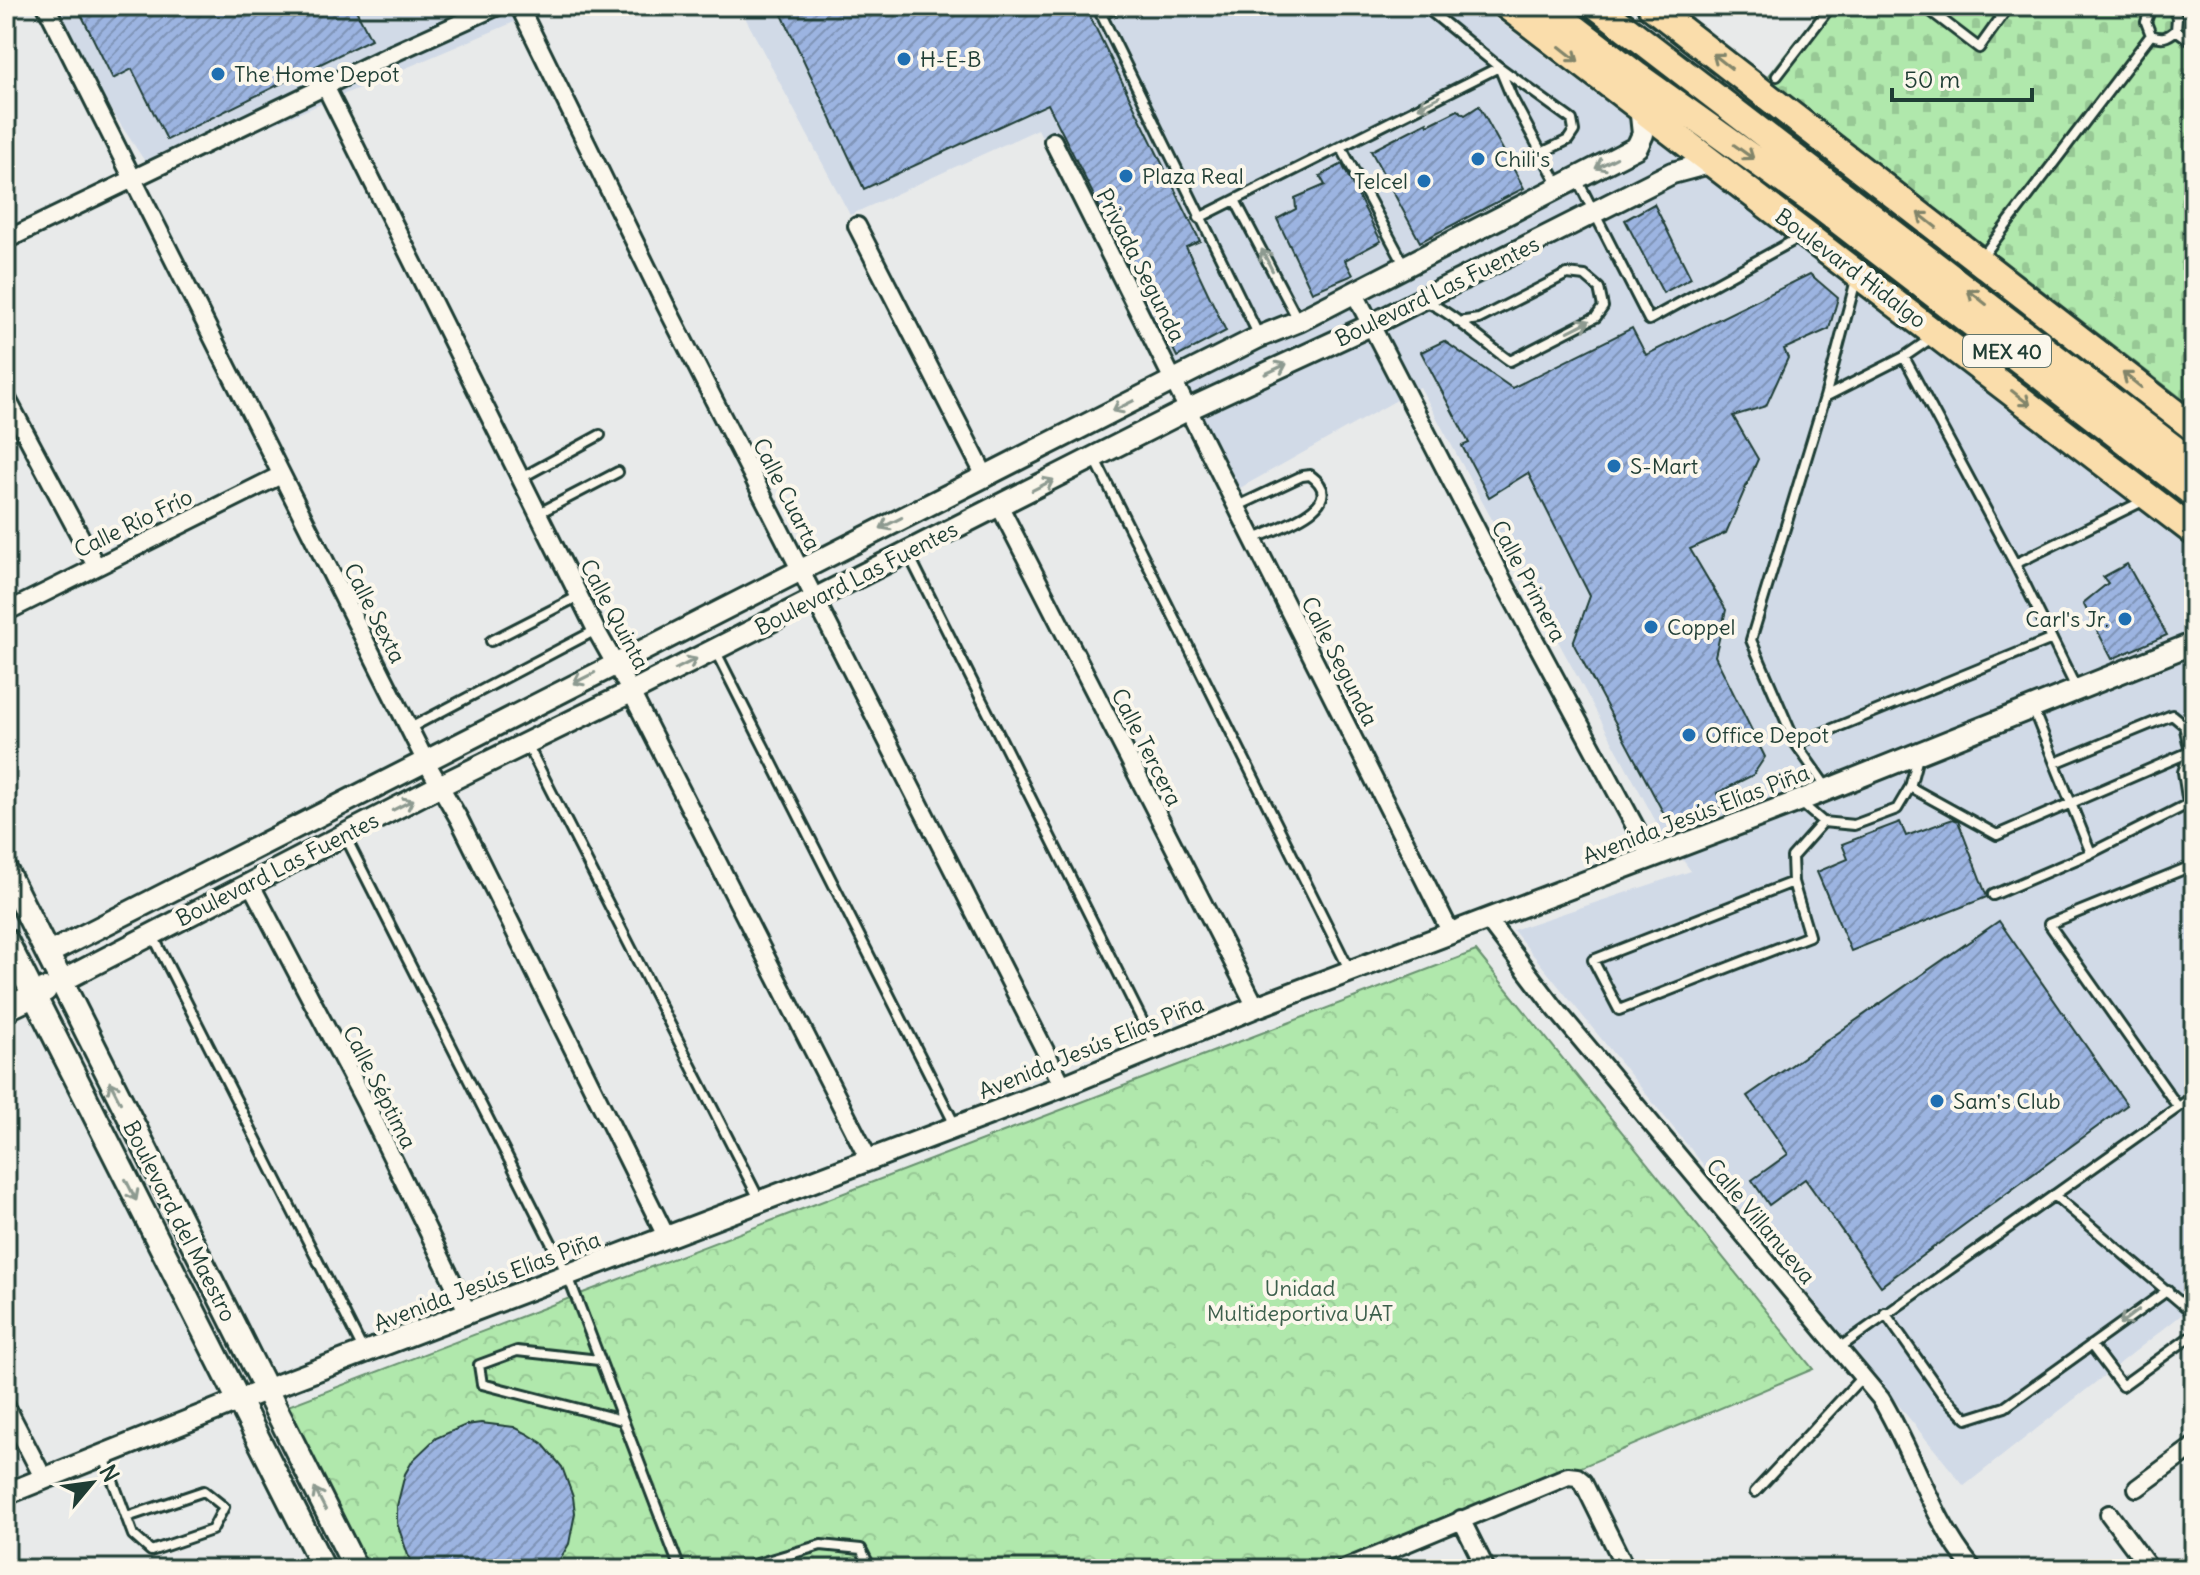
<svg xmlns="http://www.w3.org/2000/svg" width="2200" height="1575" font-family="Delius,sans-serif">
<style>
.built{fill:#d1dae7}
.forest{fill:url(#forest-crowns);stroke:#689270;stroke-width:2}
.cemetery{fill:url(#cemetery-stones);stroke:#689270;stroke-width:2}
.building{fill:url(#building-hatch);stroke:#1f3d34;stroke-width:2}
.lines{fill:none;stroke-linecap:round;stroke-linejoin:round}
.service-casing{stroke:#1f3d34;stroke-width:14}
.minor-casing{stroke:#1f3d34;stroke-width:22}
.tertiary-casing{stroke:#1f3d34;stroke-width:26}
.secondary-casing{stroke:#1f3d34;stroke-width:28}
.primary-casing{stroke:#1f3d34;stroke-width:32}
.service{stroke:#fbf7ec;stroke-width:8}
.minor{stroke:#fbf7ec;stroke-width:16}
.tertiary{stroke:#fbf7ec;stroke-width:20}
.secondary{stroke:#fbf7ec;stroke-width:22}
.primary{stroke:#faddab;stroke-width:26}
.oneway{stroke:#82856a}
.oneway2{stroke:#8d9a90}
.poi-dot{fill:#1f6fb2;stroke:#fbf7ec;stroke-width:3}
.labels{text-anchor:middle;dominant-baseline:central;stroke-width:8;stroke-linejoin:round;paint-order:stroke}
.shield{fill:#fbf7ec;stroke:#61756b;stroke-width:2}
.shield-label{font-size:20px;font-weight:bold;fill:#1f3d34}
.poi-label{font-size:22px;fill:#1f3d34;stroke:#fbf7ec;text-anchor:start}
.street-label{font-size:22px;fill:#1f3d34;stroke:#fbf7ec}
.park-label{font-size:22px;fill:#3c5f4c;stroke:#fbf7ec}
</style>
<defs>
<pattern id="forest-crowns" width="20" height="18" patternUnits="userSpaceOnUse" patternTransform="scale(2)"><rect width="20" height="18" fill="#b0e8ac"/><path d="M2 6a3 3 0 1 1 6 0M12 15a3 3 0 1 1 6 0" fill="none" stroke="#97c895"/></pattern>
<pattern id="cemetery-stones" width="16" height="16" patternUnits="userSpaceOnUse" patternTransform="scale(2)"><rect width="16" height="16" fill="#b0e8ac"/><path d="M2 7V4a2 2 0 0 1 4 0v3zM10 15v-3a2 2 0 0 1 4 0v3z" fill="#97c895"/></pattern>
<pattern id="building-hatch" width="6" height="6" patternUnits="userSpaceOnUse" patternTransform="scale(2)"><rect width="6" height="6" fill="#9cb4e1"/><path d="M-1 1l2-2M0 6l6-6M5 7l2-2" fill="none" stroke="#7f94b7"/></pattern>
</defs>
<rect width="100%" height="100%" fill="#e8eaea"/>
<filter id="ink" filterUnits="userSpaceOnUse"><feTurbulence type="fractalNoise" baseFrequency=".0125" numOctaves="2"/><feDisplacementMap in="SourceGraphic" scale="16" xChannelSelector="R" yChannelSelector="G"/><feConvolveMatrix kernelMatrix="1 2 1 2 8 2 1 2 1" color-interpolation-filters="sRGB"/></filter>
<g filter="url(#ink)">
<path class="built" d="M42,6H552L154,175Z
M739,6H1479L2194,547V1305L1964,1486L1513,930L1691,871L1660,829L1420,387L1240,488L1159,375L1038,129L850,215Z"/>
<path class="forest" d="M1476,951L1813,1369L1340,1569H362L280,1409Z"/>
<path class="cemetery" d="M1824,6H2194V408L1767,78Z"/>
<path class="building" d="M77,6H354L371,39L167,140L132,69L113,79Z
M778,6H1085L1200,241L1186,247L1226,331L1177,357L1136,272L1133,274L1048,104L864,189Z
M1479,106L1524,188L1420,242L1371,151L1427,122L1428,125L1458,110L1465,115Z
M1342,164L1381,241L1345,260L1353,275L1312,292L1277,219L1296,209L1295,198L1325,185L1320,176Z
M1654,204L1691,278L1663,293L1625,220Z
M1810,274L1838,298L1829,329L1784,349L1788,358L1766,406L1733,416L1758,459L1726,533L1690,549L1726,610L1715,656L1765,757L1753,775L1717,793L1721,807L1673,831L1573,643L1590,596L1528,473L1489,497L1462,446L1469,443L1421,352L1444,341L1512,388L1632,328L1646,355Z
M2127,564L2167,635L2112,659L2083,603L2108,583L2103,577Z
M1953,819L1958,821L1987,897L1851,951L1817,872L1848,859L1842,844L1900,822L1906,836Z
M1999,921L2127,1105L1881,1286L1805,1179L1769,1205L1752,1180L1788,1154L1747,1096Z
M481,1423L514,1427L528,1434L542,1443L562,1467L573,1497L575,1513L569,1544L554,1569H417L408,1555L397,1523V1506L405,1474L413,1460L436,1438L466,1425Z"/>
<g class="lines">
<g class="service-casing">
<path id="service" d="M1097,6L1259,336
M1424,6L1499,67L1512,98L1559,186
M1741,6L1746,9L1749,6
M1924,6L1979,48L2009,6
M2161,6L2150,10L2146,22L2151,35C2162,39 2167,38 2176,30L2177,18L2173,8L2164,6
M1101,15L1119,6
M2176,30L2194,43
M1777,76L1831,6
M1341,147L1405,266
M1577,179L1649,320L1800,237
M1235,200L1298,320
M1199,218L1499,67L1572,120L1574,131L1568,140L1541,153
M1982,257L2151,35
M1424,301C1451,311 1484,343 1510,361L1596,317L1603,307L1599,288L1585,276L1567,274L1479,319L1458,322
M1904,357L2015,564
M1825,397L1904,357L1933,337
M1095,459L1349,969
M521,478L600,435
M1238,506L1302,476L1310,475C1352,505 1277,528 1254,539
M539,513L618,472
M908,553L1156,1048
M491,641L579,596
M715,650L956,1127
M2077,690L2015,564L2143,501
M2033,709L2091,853
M410,728L596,630
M527,744L759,1199
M1796,744L2052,639
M1910,787L1997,835L2192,751
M1827,788L1796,744L1751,640L1825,397L1856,280
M1801,803L1823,822L1854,825L1897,809L1910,787L1918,757
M345,836L568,1276L680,1569
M1793,882L1593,960L1619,1010L1809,936L1793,882L1792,857L1823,822
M1993,895L2091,853L2188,804L2183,772L2190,752L2184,725L2172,715L2055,763
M152,934L363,1350
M2178,1107L2049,924L2194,865
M2054,1195L2194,1314
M1885,1313L1942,1394L1967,1419L2005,1407L2168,1290
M2091,1345L2122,1386L2194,1334
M1839,1348L2194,1096
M599,1360L517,1351L479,1365L482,1384L622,1420
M104,1457L133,1535L151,1551L212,1530L224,1507L204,1491L127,1517
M1755,1492L1862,1377
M740,1569L821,1545L861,1549L871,1569"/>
</g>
<g class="minor-casing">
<path id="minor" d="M46,6L425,760L459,819L667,1238
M519,6L666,306L1063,1086
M325,86L596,630L631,692L869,1160
M1053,141L1451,933
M857,226L985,476
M6,240L394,53L498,6
M1354,292L1504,583L1651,856
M6,397L96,566
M1000,507L1256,1007
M6,612L281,475
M250,883L365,1102L468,1313
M1487,919L1554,1007L1881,1399C1914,1454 1931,1518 1973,1569
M6,1406L44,1479
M2137,1488L2194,1446
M2109,1514L2150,1569
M1461,1519L1486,1569
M1344,1569L1568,1476L1577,1477L1583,1482L1626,1569"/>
</g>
<g class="tertiary-casing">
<path id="tertiary" d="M49,953L1174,380L1259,337L1299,321L1637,147L1643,134L1640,106
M60,982L439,786L631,692L1189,409L1373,324L1672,173L1713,162
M6,1494L265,1390L1063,1086L1256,1007L1799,801L2194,643"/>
</g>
<g class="secondary-casing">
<path id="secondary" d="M6,871L356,1569
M6,940L324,1569
M6,1009L45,990"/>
</g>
<g class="primary-casing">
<path id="primary" d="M1507,6L2194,532
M1546,6L1636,75L1821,207L2194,494
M1597,6L2194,464
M1651,6L2194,428"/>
</g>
<use href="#service" class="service"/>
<use href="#minor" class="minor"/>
<use href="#tertiary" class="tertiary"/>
<use href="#secondary" class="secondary"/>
<use href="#primary" class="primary"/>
</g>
<defs><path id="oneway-shaft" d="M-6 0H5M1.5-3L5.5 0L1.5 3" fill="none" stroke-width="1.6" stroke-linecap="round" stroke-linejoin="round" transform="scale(2)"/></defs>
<g class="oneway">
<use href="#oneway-shaft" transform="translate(1569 54) rotate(38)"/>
<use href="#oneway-shaft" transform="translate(1722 61) rotate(-142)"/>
<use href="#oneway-shaft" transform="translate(1744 152) rotate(36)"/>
<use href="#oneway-shaft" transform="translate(1927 220) rotate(-142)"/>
<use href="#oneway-shaft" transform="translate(1977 297) rotate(-142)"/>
<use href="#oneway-shaft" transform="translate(2132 380) rotate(-142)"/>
<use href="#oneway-shaft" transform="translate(2021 398) rotate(38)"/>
</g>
<g class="oneway2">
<use href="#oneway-shaft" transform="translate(1429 102) rotate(153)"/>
<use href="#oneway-shaft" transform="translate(1606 163) rotate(153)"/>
<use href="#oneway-shaft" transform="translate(1267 260) rotate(-117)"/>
<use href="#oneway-shaft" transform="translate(1579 326) rotate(-27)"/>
<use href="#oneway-shaft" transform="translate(1276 369) rotate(-25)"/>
<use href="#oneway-shaft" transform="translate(1123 406) rotate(153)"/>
<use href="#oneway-shaft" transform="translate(1043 485) rotate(-27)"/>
<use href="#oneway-shaft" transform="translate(891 523) rotate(153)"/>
<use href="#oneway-shaft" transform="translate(686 664) rotate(-27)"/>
<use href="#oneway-shaft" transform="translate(584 678) rotate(153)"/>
<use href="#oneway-shaft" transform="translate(403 805) rotate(-27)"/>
<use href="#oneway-shaft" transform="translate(115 1092) rotate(-117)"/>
<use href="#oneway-shaft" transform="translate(131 1190) rotate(63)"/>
<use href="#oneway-shaft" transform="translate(2129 1317) rotate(143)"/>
<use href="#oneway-shaft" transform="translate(320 1499) rotate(-117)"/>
</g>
</g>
<g class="poi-dot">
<circle cx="904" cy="59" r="8"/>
<circle cx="218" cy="74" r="8"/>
<circle cx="1478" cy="159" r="8"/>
<circle cx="1126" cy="176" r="8"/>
<circle cx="1424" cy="181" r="8"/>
<circle cx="1614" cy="466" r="8"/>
<circle cx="2125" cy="619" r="8"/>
<circle cx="1651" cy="627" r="8"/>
<circle cx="1689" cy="735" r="8"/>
<circle cx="1937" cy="1101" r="8"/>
</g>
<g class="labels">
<rect class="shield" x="1963" y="335" width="88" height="32" rx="6"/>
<g class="shield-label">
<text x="2007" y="351">MEX 40</text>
</g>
<g class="poi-label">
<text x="920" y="59">H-E-B</text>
<text x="234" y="74">The Home Depot</text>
<text x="1494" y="159">Chili's</text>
<text x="1142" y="176">Plaza Real</text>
<text x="1408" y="181" text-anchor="end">Telcel</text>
<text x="1630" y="466">S-Mart</text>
<text x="2109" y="619" text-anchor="end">Carl's Jr.</text>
<text x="1667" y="627">Coppel</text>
<text x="1705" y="735">Office Depot</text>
<text x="1953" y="1101">Sam's Club</text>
</g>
<g class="street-label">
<text transform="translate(1141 265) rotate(63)">Privada Segunda</text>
<text transform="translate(1851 268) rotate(37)">Boulevard Hidalgo</text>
<text transform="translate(1437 291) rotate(-26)">Boulevard Las Fuentes</text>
<text transform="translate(787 494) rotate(63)">Calle Cuarta</text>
<text transform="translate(133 523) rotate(-26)">Calle Río Frío</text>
<text transform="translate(856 578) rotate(-27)">Boulevard Las Fuentes</text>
<text transform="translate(1529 581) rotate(62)">Calle Primera</text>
<text transform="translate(375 613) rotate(63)">Calle Sexta</text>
<text transform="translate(615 614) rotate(62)">Calle Quinta</text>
<text transform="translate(1340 661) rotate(63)">Calle Segunda</text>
<text transform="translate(1147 747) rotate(63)">Calle Tercera</text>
<text transform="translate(1696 814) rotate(-21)">Avenida Jesús Elías Piña</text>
<text transform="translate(277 869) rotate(-27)">Boulevard Las Fuentes</text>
<text transform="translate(1091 1047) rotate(-22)">Avenida Jesús Elías Piña</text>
<text transform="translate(380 1087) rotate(63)">Calle Séptima</text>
<text transform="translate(180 1221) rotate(63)">Boulevard del Maestro</text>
<text transform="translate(1761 1221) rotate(50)">Calle Villanueva</text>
<text transform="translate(487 1281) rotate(-21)">Avenida Jesús Elías Piña</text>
</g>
<g class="park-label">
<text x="1300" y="1288">Unidad<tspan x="1300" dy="25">Multideportiva UAT</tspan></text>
</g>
</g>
<rect width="2200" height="1575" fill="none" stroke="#fbf7ec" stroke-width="32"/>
<rect x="16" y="16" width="2168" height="1543" fill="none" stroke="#1f3d34" stroke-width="3" filter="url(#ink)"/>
<g transform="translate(92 1483) rotate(61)" stroke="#fbf7ec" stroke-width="6" paint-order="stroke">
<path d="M0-6L14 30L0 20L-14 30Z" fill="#1f3d34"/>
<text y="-12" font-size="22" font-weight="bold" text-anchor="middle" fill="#1f3d34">N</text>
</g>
<path d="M1892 88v12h140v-12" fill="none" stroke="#1f3d34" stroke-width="4"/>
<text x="1904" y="88" font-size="24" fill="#1f3d34" stroke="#fbf7ec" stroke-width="6" paint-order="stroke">50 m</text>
</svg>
